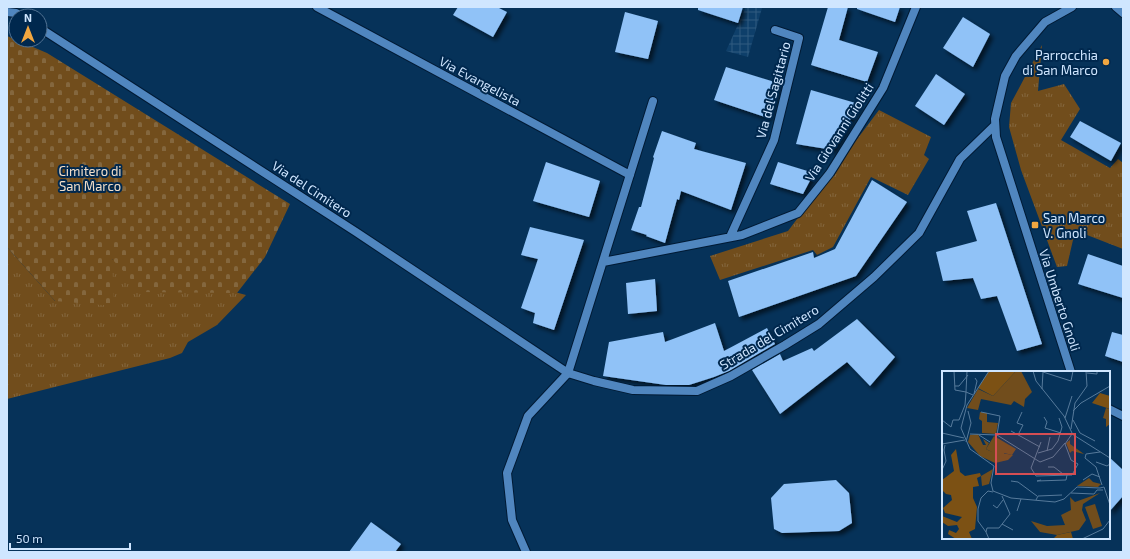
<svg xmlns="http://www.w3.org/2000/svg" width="1130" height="559" font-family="'Exo 2',sans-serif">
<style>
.industrial{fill:url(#industrial-grid)}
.grass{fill:url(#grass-tufts)}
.cemetery{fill:url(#cemetery-stones)}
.building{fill:#90c2f7;filter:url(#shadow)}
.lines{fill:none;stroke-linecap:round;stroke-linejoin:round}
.minor-casing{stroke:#001a34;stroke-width:10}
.tertiary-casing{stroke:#001a34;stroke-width:10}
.minor{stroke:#5086bf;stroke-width:8}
.tertiary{stroke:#5086bf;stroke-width:8}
.poi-dot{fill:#f1a640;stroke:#00284e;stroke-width:1.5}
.labels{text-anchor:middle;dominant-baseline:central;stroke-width:4;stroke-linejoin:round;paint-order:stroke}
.poi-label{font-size:13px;fill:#cfe6ff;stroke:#00284e;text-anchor:end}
.street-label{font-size:13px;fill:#cfe6ff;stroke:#00284e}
.park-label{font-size:13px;fill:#f3dfc9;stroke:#00284e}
.inset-road{fill:none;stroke:#567a9b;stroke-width:1}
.view{fill:#d54e53;fill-opacity:0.15;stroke:#d54e53;stroke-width:2}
.inset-edge{fill:none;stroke:#cfe6ff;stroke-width:2}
</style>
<defs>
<pattern id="industrial-grid" width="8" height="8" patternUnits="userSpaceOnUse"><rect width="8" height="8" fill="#0e3f6a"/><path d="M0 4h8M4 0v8" fill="none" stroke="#305b80"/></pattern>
<pattern id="grass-tufts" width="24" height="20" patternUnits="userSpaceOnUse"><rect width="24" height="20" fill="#714d1c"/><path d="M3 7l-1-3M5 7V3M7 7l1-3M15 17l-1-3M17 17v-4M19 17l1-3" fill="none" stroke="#84673e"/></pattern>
<pattern id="cemetery-stones" width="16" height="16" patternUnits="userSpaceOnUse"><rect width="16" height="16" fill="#714d1c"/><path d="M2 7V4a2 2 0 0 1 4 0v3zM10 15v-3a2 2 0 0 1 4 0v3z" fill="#84673e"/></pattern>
<filter id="shadow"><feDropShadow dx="3.5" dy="3.5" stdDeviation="2" flood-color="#0009"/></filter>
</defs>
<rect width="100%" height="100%" fill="#063259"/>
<path class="industrial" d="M746,7L762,8L748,57L726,51Z"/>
<path class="grass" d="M1042,45L1038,91L1064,84L1080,109L1061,140L1110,168L1118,159L1123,163V249L1087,235L1073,240L1067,266L1057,267L1021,170L1009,127L1011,103Z
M879,110L931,137L924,155L929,159L908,195L871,177L833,247L817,255L813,250L720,280L710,256L788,231Z
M7,247L55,301L111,259L246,295L217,325L188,342L182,353L170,358L7,399Z"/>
<path class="cemetery" d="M7,36L47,53L290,204L265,257L237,293L143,292L112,259L114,306L55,301L7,247Z"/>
<path class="building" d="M458,7H497L507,12L493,37L453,15Z
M698,7H743L738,23L698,10Z
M828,7H848L839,40L878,52L867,82L811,65Z
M857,7H900L895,22L857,9Z
M625,12L658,21L648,59L615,52Z
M963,17L990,34L973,67L943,48Z
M726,67L778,83L768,118L714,100Z
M936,74L965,94L944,125L915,106Z
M811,90L859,104L833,150L796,144Z
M1080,121L1121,143L1111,161L1070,137Z
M662,131L696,143L694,149L746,163L731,210L681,191L679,200L677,199L665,243L646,236L647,235L631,230L639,207H641L654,158L653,157Z
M546,162L600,181L589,217L533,201Z
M778,162L814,173L803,194L770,184Z
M872,180L907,202L856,276L739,317L728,281L813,252L814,258L835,249Z
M996,203L1042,344L1017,351L997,296L981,299L973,278L943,281L936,252L977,241L967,211Z
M530,227L584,240L554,330L533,323L535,313L521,308L538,259L521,255Z
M1088,254L1123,266V298L1078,284Z
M655,279L657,311L628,314L626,283Z
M857,319L895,357L870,386L847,362L780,414L752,370L780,354L783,361L812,348L814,351Z
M715,323L724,351L767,328L775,344L729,371L714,377L689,385H666L603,376L609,342L663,332L665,342Z
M1112,332L1123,335V362L1105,356Z
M1109,457L1123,470V496L1109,512Z
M836,480L849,493L852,523L839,531L782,533L774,529L771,498L784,484Z
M371,522L401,544L395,552H349Z"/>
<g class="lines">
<g class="minor-casing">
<path id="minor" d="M317,7L630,175
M7,12L16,13L21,16
M40,28L356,232L568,373L594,381L633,390L697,391L731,376L785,345L819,324L874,277L919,233L960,159L994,126
M730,237L774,140L799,38L775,30
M603,262L742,235L798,213L830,173L883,88L916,7
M1071,372L996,137L995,119L1005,76L1016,56L1045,22L1072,7
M1109,409L1123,416
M526,552L512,520L507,473L528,416L568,373L653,101"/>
</g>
<g class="tertiary-casing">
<path id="tertiary" d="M1116,7L1123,13"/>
</g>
<use href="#minor" class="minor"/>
<use href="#tertiary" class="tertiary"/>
</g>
<g class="poi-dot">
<circle cx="1106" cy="62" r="4"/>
<rect x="1031" y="221" width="8" height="8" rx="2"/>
</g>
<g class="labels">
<g class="poi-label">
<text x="1098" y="55">Parrocchia<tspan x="1098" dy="15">di San Marco</tspan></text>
<text x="1043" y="218" text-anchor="start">San Marco<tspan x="1043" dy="15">V. Gnoli</tspan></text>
</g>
<g class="street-label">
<text transform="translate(480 81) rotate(28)">Via Evangelista</text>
<text transform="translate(773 90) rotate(-75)">Via del Sagittario</text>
<text transform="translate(839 132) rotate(-57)">Via Giovanni Giolitti</text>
<text transform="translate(312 189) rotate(33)">Via del Cimitero</text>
<text transform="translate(1060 300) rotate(72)">Via Umberto Gnoli</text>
<text transform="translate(769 337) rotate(-31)">Strada del Cimitero</text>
</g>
<g class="park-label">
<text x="90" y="171">Cimitero di<tspan x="90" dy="15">San Marco</tspan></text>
</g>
</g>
<g transform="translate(942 371)">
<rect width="168" height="168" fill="#063259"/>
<path d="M74,0H79L90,21L83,28L82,36L72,30L69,34L39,28L36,39L25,37L36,18L51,25ZM164,37L168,38V53L164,56V48L161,47ZM38,41L45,42V51L56,52L54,63L40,62V50L37,48ZM36,63L41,74H44L41,68L47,72L44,78L48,80L71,84L66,89L53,92L38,85L26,71L28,64ZM128,69V73L142,83L130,80L128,82L124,72ZM51,98L47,113L40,115L39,105ZM147,107L151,111L159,113L156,116L135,115ZM158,122L141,133L140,139L144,149L137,159L115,164L98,161L89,150L105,155L123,154L119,144L129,139L128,126L133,131Z" fill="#714d1c"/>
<path d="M47,0H74L51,25L36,17ZM158,22L168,25V38L150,32ZM14,78L18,101L23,105L38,102L39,105L35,107L37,115L31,116V127L35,136L33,158L27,161L30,168H14L6,163L7,159L14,162L17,158L15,154L6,155L0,151V145L15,151L20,146L3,142L1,137L10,129L9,124L4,123L0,119V109L12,100L9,84ZM129,161L131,168H111L115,164Z" fill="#7c5114"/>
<path d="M52,65L74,78L70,84L62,82V85H58L44,78Z" fill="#714d1c"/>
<path d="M153,133L160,155L151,158L143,136Z" fill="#714d1c"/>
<path class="inset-road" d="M25,0L24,21L31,24M47,0L25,34L19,57L28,78L52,95L49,112L51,120L69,127L113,131L122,128L135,116L158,117M91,0L94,10L122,45L130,62M145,2L155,3V0M13,15H17L26,4M100,18L101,1L129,10L131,0M32,23L35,10L33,7M131,40L139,32L168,15M39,41L58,45L55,64M102,46L105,51L103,57L119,62M123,47L130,25M0,49L9,56L11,49H17L23,34L24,21L13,19L12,0M131,49L138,62L153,70M129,58L133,32L145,15L144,0M69,60L98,76M0,62L22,67M28,63L55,64L98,91L111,86L123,72M130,63L168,87M130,63L123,73L129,89L136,93M37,64L48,71M76,64L81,54L75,52L80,41M24,71L29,52L26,40M99,71L89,97L94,105L130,104L136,93M0,73L23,69M105,80L108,66M96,82L110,78L116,70L120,56L117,47M143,87L154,96L160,114M143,87L144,83L158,81M154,91L165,95L168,93M106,96H112L121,103M0,99L4,90L2,79L3,74M99,109L95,110L124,109L125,104M141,109L150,103L158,106M69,110L76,111L95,125M158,117L162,116L168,134M129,122L152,123L155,119H161M94,129L96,125L120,124M51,134L55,137L61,129M75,140L79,128M60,153L71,159M44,161L36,150V138L39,127L46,120L51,121M47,168L44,161L45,157H57L68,143L60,125M140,168L161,158L168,149"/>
<path class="view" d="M54,63H133V103H54Z"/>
<rect width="168" height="168" class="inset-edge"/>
</g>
<rect width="1130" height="559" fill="none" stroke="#cfe6ff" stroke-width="16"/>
<g transform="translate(28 28)"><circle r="19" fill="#00284e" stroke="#537495"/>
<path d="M0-3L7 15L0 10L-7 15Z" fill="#f1a640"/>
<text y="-6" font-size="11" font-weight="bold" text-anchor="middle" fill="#cfe6ff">N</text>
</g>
<path d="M10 543v6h120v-6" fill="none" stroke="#cfe6ff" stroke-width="2"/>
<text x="16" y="543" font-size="12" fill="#cfe6ff" stroke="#00284e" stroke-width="3" paint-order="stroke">50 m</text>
</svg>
